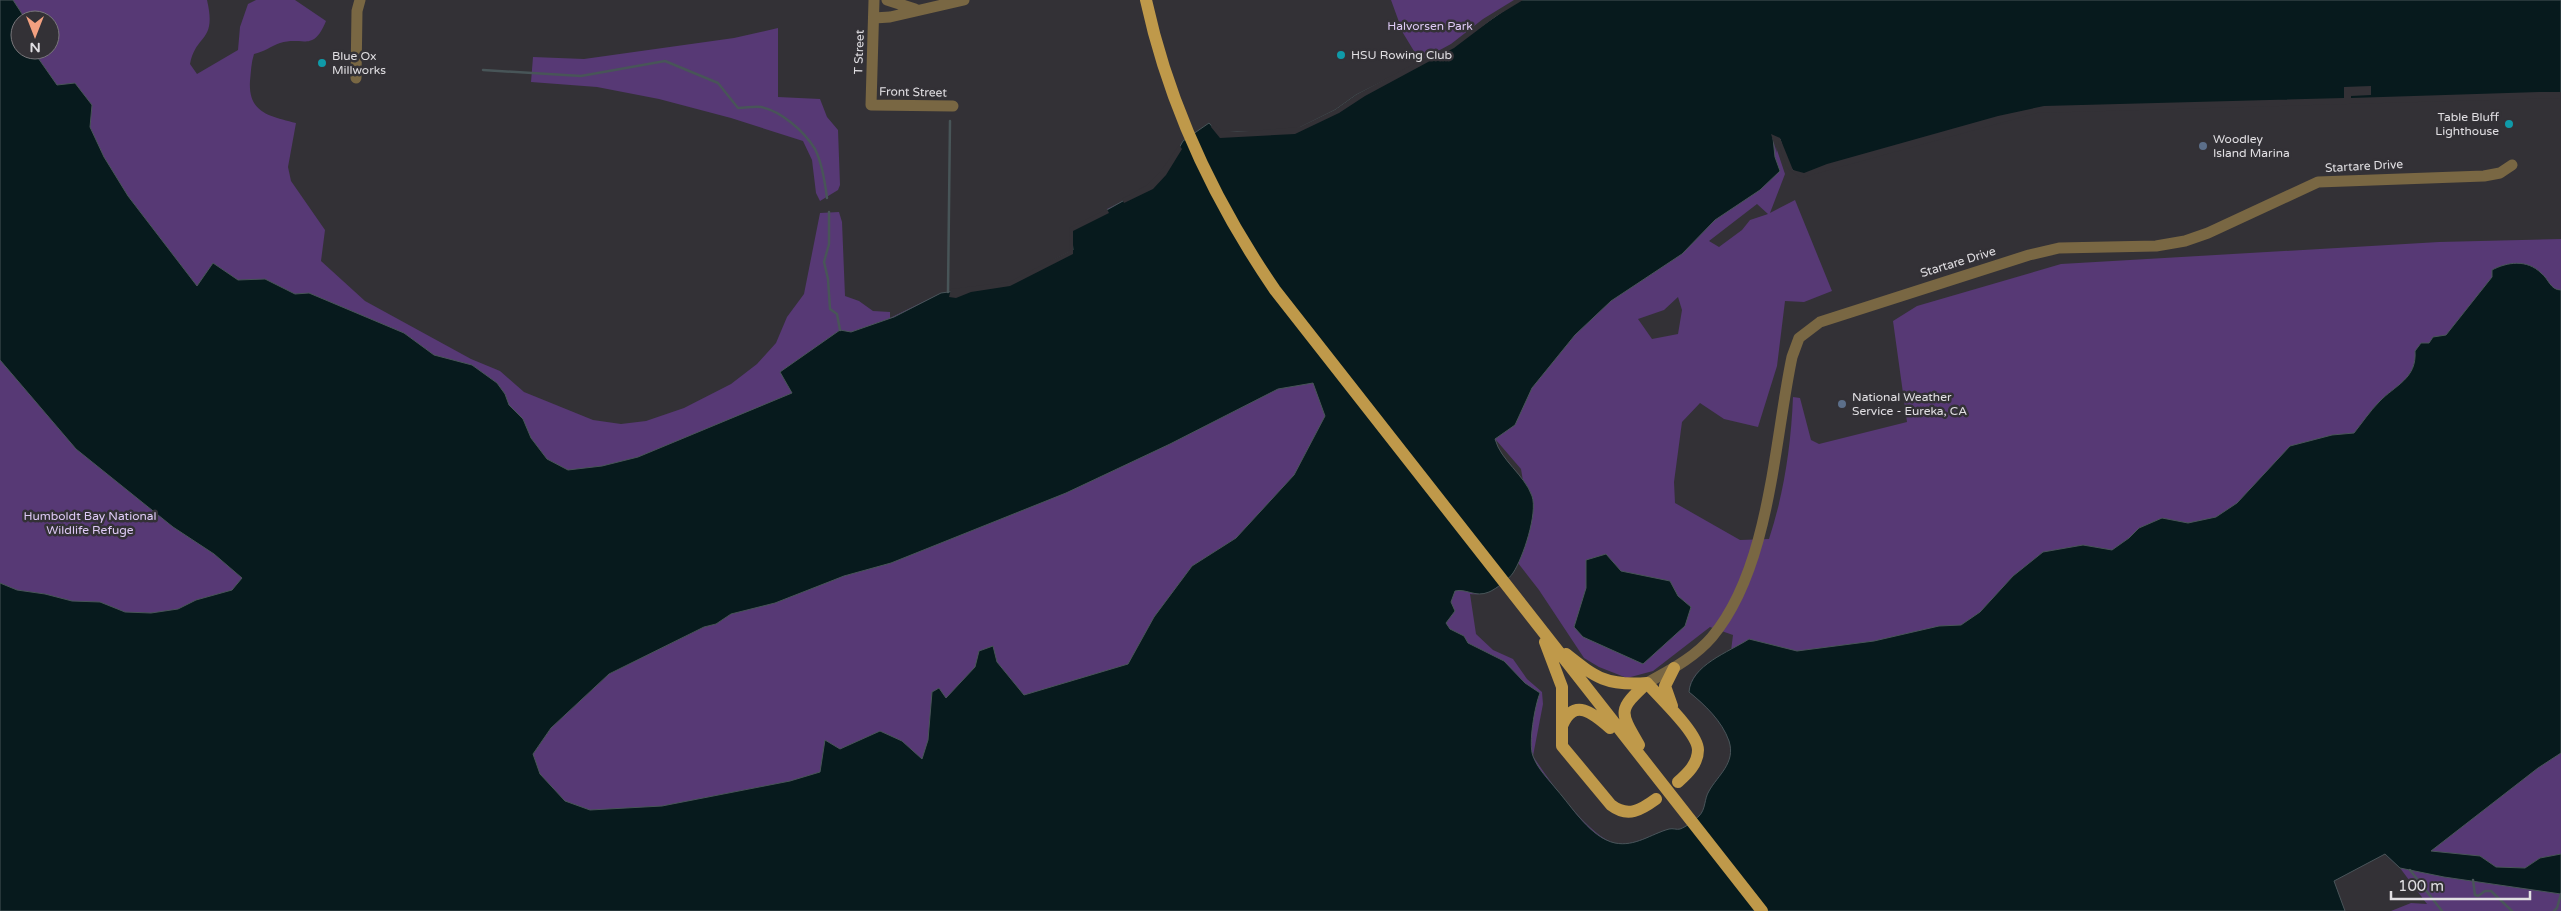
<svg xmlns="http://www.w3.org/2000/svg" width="2561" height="911" font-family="'Varela Round',sans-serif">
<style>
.green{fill:#573975;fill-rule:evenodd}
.water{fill:#071a1d;stroke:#485558;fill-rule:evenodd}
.pier{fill:#333136}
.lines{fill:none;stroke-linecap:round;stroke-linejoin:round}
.stream{stroke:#485558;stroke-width:2.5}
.minor{stroke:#796743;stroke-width:11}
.major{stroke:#bf994a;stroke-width:12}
.culture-dot{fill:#0f9aa8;stroke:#333136;stroke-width:2}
.service-dot{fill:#5c6f8a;stroke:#333136;stroke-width:2}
.labels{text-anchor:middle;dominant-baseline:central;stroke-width:5;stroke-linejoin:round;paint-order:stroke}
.park-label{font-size:12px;fill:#decaf5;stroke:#333136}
.street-label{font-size:12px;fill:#e1dfe3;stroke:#333136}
.poi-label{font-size:12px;fill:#e1dfe3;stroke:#333136;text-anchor:start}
</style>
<rect width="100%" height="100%" fill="#333136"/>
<path class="green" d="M0,0H207C217,43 196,33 190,64L197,74L238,50L240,27L248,4L256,0H295L326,21C313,53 303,36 280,43C271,46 264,52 254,54C251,63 251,72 250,81C248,113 270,116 296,123L288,167L291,181L325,230L321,261L365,301L471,359L500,371L524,392L593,420L621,424L646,421L684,408L731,384L757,364L776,343L787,317L804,294L820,213L839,212L842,222L845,296L859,301L873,311L890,312V318L941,293L950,292L949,297L956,298L971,292L1010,286L1073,254V231L1109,213L1107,209L1123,201L1125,203C1141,195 1155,188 1167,174C1176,163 1180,151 1191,142L1208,177L1064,268L896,341L889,342L799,391L794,401L587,512L529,528L510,545L433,568L388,574L370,564L360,569L354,560L340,548L302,525L261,485L235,453L153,324L129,274L91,176L0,24ZM20,20H50V50H20Z
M1391,0H1519L1444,49L1420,61L1403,33Z
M778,28V97L820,99L827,117L838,130L840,185L838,190L820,201L816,193L812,160L803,141L731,118L659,99L597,87L531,82L533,57L584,59L734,38Z
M1773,138L1785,174L1770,213L1795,200L1832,291L1804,302L1785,301L1777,366L1758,427L1724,419L1700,403L1682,422L1674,482L1675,503L1740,540L1769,539C1784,493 1791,446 1793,397L1800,398L1811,440L1819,444L1907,422L1893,321L1917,306L2061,264L2439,242L2561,239V323L1561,904L381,911L533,754L551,728L609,674L704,627L716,624L731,614L1300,366L1463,429ZM1757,204L1768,214L1750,220L1742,230L1719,247L1709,241ZM1678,297L1682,310L1678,334L1652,339L1638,319L1664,310ZM1496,440L1521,469L1523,481C1513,469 1497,454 1496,440ZM1518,563L1539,590L1584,658L1599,667L1627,678L1653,671L1710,627L1733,635L1731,651C1714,661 1690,670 1689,692C1705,705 1722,721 1729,741C1736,763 1718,775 1709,791C1704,799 1706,809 1699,816C1695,820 1686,827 1680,829C1677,830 1672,828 1669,829C1651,834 1634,847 1615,843C1589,837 1547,778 1533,756L1543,704L1542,692L1527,679L1513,659L1493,650L1476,634L1470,594C1490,597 1508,579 1518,563Z
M0,204L291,579L0,837Z
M2561,720V854L2540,858L2525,868L2495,867L2480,856L2421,861L2498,776Z
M2385,845L2467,863L2561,894V911H2391L2411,903L2427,904L2400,868L2385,854L2334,881L2345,911H2298L2316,886Z"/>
<path class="water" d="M0,0H13L26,20H20V50H35L36,55L57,85L75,83L92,105L90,127L104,157L128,196L197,286L213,263L238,280L265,279L295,294L309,293L404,333L434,355L472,365L497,383L505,394L509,405L523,419L531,438L547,459L568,470L602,466L638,457L792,393L780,372L840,330L851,332L894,317L941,293L1009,284L1073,250L1071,230L1148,187L1174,157L1183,141L1209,123L1217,132H1282L1299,128L1335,110L1356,95L1453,46L1519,0H2561V95L2037,110L1800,176L1788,166L1780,139L1773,138L1775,157L1780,171L1760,190L1715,220L1682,254L1611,301L1575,335L1532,388L1515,425L1495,439C1501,461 1524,474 1532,496C1538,513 1523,558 1513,573C1509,579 1496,589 1489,592C1475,598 1466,588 1455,591L1451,602L1455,611L1446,623L1450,629L1464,636L1468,643L1504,661L1525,683L1540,693C1535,705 1528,744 1533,756C1537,768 1549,780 1557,790C1572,807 1591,838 1615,843C1635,847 1651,834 1669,829C1673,828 1677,830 1680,829C1686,827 1695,820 1699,816C1706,809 1704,799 1709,791C1718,775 1736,763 1729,741C1722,721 1705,705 1689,692C1691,665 1729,652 1749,639L1797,651L1874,641L1939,626L1961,625L1980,612L2013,576L2043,552L2083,545L2112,550L2129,538L2139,528L2162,518L2188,523L2216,517L2237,503L2290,446L2332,435L2354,433C2362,423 2370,411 2379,402C2395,385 2417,379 2415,351L2421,343H2429L2433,337L2446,335L2492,277V270C2507,262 2527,259 2541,273C2549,279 2550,290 2561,290V753L2538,768L2431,851L2480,856L2496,867L2525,868L2540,858L2561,854V894L2444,877L2400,868L2385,854L2334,881L2345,911H0V583L17,590L45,594L72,601L100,602L125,612L151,613L178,609L196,600L232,590L242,578L214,554L173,527L76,449L0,360ZM1313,383L1325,416L1294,475L1236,538L1192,566L1154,617L1128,664L1024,695L997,662L993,646L979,651L975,667L946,698L939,688L932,692L928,740L922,759L902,741L880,731L840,749L825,740L820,772L790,781L662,806L590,810L565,801L540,774L533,754L551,728L609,674L704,627L716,624L731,614L775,603L844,576L891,563L1066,493L1170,444L1278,389Z
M1606,554L1621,571L1670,581L1678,596L1691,607L1685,626L1643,664L1583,637L1574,627L1586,588V560Z"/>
<path class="pier" d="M1514,0H1523L1495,17L1454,48L1365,96L1339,113L1295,134L1220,138L1211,127L1212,124L1221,130L1237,132L1300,127L1335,110L1356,95L1451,44L1483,19Z
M2371,86V95L2351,96V98L2539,92H2561V98L2037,113L1800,178L1786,167L1778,141H1776L1777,153L1771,134L1780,138L1793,170L1804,173L1827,164L1998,116L2044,106L2344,98V87Z
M1179,145L1182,149L1166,175L1153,189L1124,203L1122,199L1147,185L1161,171Z
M1107,209L1109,213L1073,231V254L1010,286L971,292L956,298L949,297L951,289L1009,282L1068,252L1070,249L1069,228Z"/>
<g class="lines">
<path class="stream" d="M483,70L581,76L665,61L718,83L738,108C746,108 754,106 761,107C781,111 804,131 815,149C822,163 825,182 827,198
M829,212V244L824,262L828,279L830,309L837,314L840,330
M948,292L950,121
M2410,870L2442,911
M2473,880L2475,895L2478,896L2485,891H2491L2512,911
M2554,911L2557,908L2561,894"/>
<path class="minor" d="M874,0L871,105L953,106
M887,0L915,9
M874,18L890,17L964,0
M356,78L357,11L360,0
M1647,683C1670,670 1694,658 1712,637C1770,568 1774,442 1792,357L1799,338L1820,322L2029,255L2059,248L2156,246L2185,241L2208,233L2318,182L2484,176L2500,173L2512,165"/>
<path class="major" d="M1146,0C1169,106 1214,201 1275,290L1762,911
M1545,642L1562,687V746L1611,805C1628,818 1641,810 1656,799
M1566,654C1596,678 1607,686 1647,683
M1647,683C1659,697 1698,733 1698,750C1698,764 1687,774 1678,782
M1672,706L1665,686L1674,668
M1562,726C1574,697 1593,713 1610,728
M1639,745C1619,711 1618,710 1647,683"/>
</g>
<g class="culture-dot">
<circle cx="1341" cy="55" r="5"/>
<circle cx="322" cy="63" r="5"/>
<circle cx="2509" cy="124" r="5"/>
</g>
<g class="service-dot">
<circle cx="2203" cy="146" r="5"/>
<circle cx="1842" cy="404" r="5"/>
</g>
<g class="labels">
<g class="park-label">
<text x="1430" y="26">Halvorsen Park</text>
<text x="90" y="516">Humboldt Bay National<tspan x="90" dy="14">Wildlife Refuge</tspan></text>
</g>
<g class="street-label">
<text transform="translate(859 52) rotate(-88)">T Street</text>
<text transform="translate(913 92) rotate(1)">Front Street</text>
<text transform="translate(2364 166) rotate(-3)">Startare Drive</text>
<text transform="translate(1958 262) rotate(-17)">Startare Drive</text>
</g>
<g class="poi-label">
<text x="1351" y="55">HSU Rowing Club</text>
<text x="332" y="56">Blue Ox<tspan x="332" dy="14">Millworks</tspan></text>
<text x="2499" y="117" text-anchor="end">Table Bluff<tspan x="2499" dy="14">Lighthouse</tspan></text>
<text x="2213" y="139">Woodley<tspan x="2213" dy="14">Island Marina</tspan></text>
<text x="1852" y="397">National Weather<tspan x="1852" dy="14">Service - Eureka, CA</tspan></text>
</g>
</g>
<g transform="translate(35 35) rotate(180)"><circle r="24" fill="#333136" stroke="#79777b"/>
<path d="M0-4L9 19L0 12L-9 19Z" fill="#f2a080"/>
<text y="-8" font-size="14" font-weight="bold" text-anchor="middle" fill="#e1dfe3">N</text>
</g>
<path d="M2391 891v8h139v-8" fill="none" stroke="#e1dfe3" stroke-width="2.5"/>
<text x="2398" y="891" font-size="15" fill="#e1dfe3" stroke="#333136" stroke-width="4" paint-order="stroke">100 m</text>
</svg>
